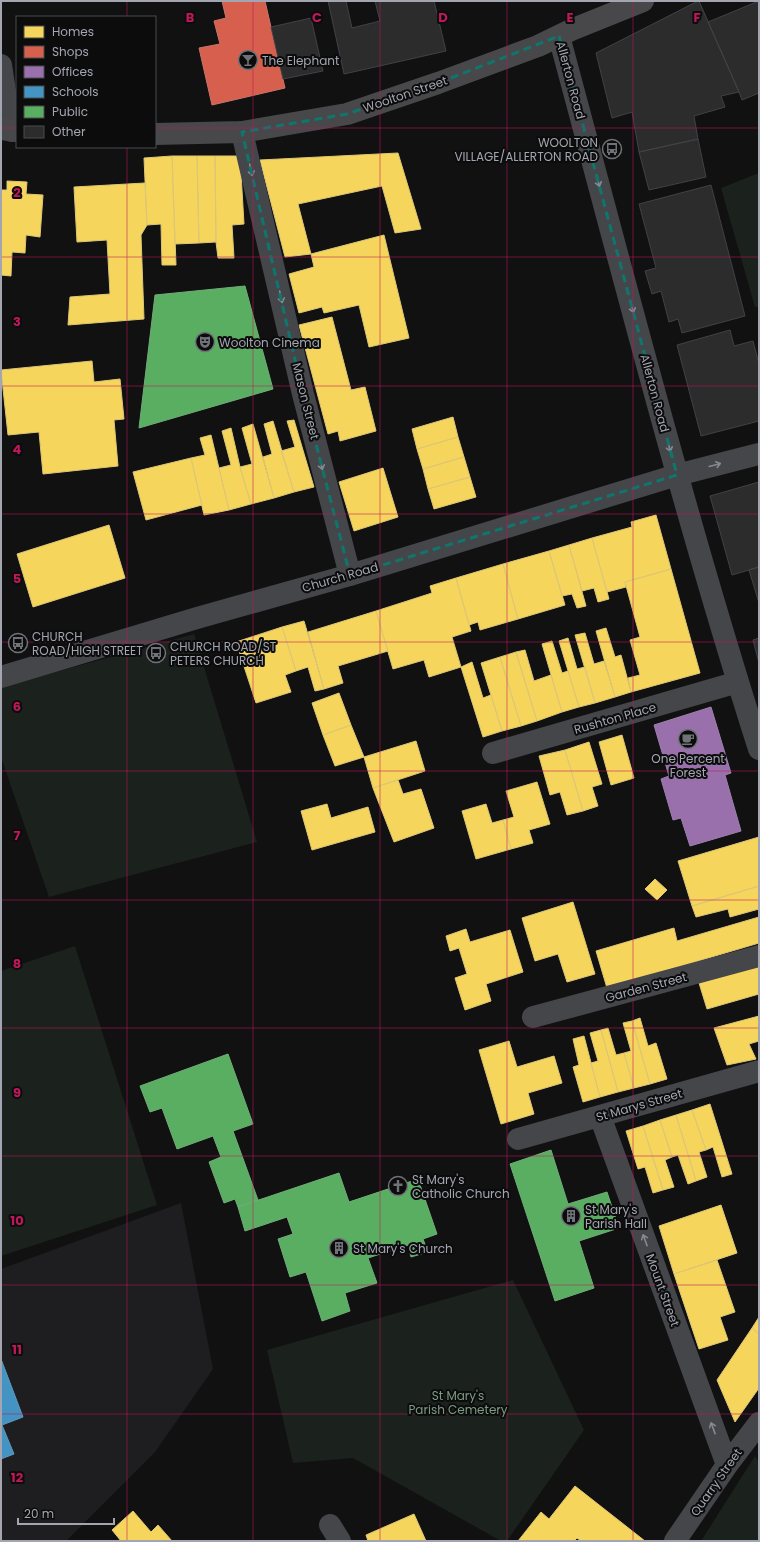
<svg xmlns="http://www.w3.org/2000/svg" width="760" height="1542" font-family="Poppins,sans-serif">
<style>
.built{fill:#1e1e20}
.green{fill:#1b211c}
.homes{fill:#f6d55c;stroke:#ddc776}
.shops{fill:#d6604d;stroke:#c7756b}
.offices{fill:#9970ab;stroke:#9c80ad}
.schools{fill:#4393c3;stroke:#6099be}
.public{fill:#5aae61;stroke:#70ac79}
.building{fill:#2c2c2d;stroke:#414245}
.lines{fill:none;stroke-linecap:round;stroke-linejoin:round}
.minor{stroke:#45464a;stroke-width:22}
.major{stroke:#48484b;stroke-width:22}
.oneway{stroke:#878992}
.marked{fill:none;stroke:#0f766e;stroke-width:3;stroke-dasharray:8 5;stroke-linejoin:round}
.grid{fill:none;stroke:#c2185b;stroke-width:1;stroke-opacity:0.55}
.labels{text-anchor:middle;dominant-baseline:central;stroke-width:4;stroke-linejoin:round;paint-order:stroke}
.poi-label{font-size:12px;fill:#a3a6b1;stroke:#0c0c0d;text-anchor:start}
.street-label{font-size:12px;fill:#a3a6b1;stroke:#0c0c0d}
.park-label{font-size:12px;fill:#7c9b81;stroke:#0c0c0d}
.grid-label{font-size:13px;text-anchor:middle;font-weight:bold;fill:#c2185b;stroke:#0c0c0d;stroke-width:4;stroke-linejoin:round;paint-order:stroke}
</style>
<rect width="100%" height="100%" fill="#111112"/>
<path class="built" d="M181,1203L213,1369L155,1452L66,1541H1V1269Z"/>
<path class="green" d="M759,173V307H755L721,188Z
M194,634L257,842L49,897L1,757V687Z
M75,946L157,1205L1,1256V971Z
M513,1280L584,1430L507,1541H501L353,1458L293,1463L267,1350Z
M755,1456L759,1462V1541H701Z"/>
<path class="homes" d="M398,153L421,229L395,233L382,186L298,204L311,254L285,257L260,160Z
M172,156L176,265H162L161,224L147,225L144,158Z
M172,156H197L199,243L175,244Z
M197,156H215L216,242L199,243Z
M215,156H240L244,224L232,225L234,258H218L216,242Z
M7,181L27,182L26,194L43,195L40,237L26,235L25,253L12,252L11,276L1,275V190H7Z
M145,183L147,225L141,235L144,319L68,325L70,297L110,294L107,240L77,242L74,187Z
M384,235L409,338L369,347L359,305L324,313L322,307L299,313L289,274L314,267L311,254Z
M332,317L351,390L365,387L376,431L340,441L338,431L328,434L299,325Z
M92,361L94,382L120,379L124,419L114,420L118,466L43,474L39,432L8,435L1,370Z
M453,417L458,437L417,449L412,429Z
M294,420L314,487L294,492L281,451L295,447L287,421Z
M273,421L294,492L274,498L263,457L272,454L264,424Z
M253,424L274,498L251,504L240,467L252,464L242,428Z
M231,428L240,467L251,504L229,510L219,468L231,465L222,431Z
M211,435L229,510L204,515L191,458L205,455L200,438Z
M458,437L464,457L423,469L417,449Z
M464,457L470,477L428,489L423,469Z
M191,458L202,505L146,520L133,472Z
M383,468L398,517L354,531L339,482Z
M470,477L476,497L434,509L428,489Z
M656,515L671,569L625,582L626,587L607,592L592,538L632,527L631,522Z
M109,525L125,578L33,607L17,554Z
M592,538L609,599L598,602L594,588L582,591L569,545Z
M569,545L586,606L577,608L572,594L562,596L549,551Z
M549,551L565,605L518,619L503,564Z
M503,564L518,619L480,630L478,622L469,625L456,578Z
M671,569L700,673L631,692L628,678L640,675L630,640L640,637L625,582Z
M456,578L471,631L452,637L461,667L429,677L424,660L393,669L376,611L432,593L430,586Z
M376,611L388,651L338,666L343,683L324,689L308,632Z
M304,621L324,689L315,691L308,667L296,671L282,627Z
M282,627L296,671L285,675L291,692L256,703L236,642Z
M606,628L615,657L621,655L631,692L615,697L596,631Z
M585,633L594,664L604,661L615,697L595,703L575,635Z
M568,638L577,669L585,667L595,703L579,707L559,641Z
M552,641L562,673L568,671L579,707L562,712L542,644Z
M525,650L534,681L551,675L562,712L537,721L516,652Z
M516,652L537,721L521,726L500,657Z
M500,657L521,726L502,731L481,663Z
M472,662L483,698L491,695L502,731L483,737L461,667Z
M339,693L351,725L323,735L312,703Z
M351,725L364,757L335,766L323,735Z
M622,735L634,778L611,785L599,742Z
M416,741L425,771L373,788L364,757Z
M589,742L602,784L592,787L598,806L583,811L565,750Z
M565,750L583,811L567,815L560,792L550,795L539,756Z
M398,780L403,794L421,789L434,828L394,842L373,788Z
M537,782L550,824L529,830L533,843L511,849L503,820L514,817L506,791Z
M327,804L331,818L368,807L375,832L312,850L301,811Z
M486,804L492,823L503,820L511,849L476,859L462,811Z
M759,837V886L692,906L678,861Z
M655,879L667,890L657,900L645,889Z
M759,886V909L730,917L728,909L696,917L692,906Z
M573,902L595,974L567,982L558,954L535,961L522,918Z
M759,917V943L607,988L596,951L674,928L677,941Z
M466,929L470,942L510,930L523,972L486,984L491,1001L465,1010L455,978L467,974L459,948L450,951L446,936Z
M759,966V994L707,1009L699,983Z
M759,1016V1041L749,1044L756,1059L727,1065L714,1028Z
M640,1018L648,1046L656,1043L667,1079L650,1084L632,1021Z
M632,1021L650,1084L634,1088L624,1053L631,1051L623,1023Z
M608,1028L616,1055L624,1053L634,1088L618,1092L601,1030Z
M601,1030L618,1092L600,1097L591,1063L598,1061L590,1033Z
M584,1036L600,1097L583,1102L573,1067L579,1065L573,1039Z
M509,1041L517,1067L554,1056L562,1083L528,1093L534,1114L501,1124L479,1050Z
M710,1104L732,1174L722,1177L713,1147L706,1150L692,1110Z
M692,1110L706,1150L699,1152L707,1177L696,1181L676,1115Z
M676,1115L696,1181L688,1184L678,1155L672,1157L660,1120Z
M660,1120L672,1157L665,1160L674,1187L663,1190L643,1126Z
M643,1126L663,1190L653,1193L645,1167L638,1169L626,1131Z
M721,1205L737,1253L674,1274L659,1226Z
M717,1260L735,1312L720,1317L728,1340L699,1349L674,1274Z
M759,1317V1334L752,1328Z
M752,1328L759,1334V1388L735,1422L717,1380Z
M575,1486L645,1541H581L577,1538L574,1541H518L541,1512L549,1519Z
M133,1511L151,1532L158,1525L172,1541H121L112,1530Z
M414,1514L426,1541H368L366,1535Z"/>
<path class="shops" d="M222,1H265L285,88L212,105L199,48L220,44L214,21L226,18Z"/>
<path class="offices" d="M711,707L731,773L725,775L741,831L690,846L681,818L673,820L661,779L669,776L654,725Z"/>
<path class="schools" d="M1,1359L23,1417L2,1425L14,1454L1,1459Z"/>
<path class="public" d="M245,286L273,389L139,428L155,295Z
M228,1054L253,1124L233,1131L258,1200L238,1207L235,1199L224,1203L209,1162L221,1157L213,1136L177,1149L162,1108L150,1112L140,1086Z
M551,1150L568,1204L607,1192L619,1228L579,1241L594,1288L555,1301L510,1164Z
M339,1173L349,1202L418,1179L437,1234L423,1239L428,1252L411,1257L408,1245L368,1258L377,1283L345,1293L350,1311L322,1321L306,1272L290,1277L278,1239L293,1234L287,1217L245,1231L238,1207Z"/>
<path class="building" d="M328,1H346L352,28L380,21L375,1H434L446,51L344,74Z
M698,1H699L739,92L721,96L725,107L694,116L698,139L639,152L632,112L612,118L596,53Z
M759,1V93L742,100L739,92L708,22Z
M311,18L323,71L283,79L271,27Z
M698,139L706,177L649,190L639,152Z
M711,185L745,316L682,333L678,319L669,322L661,291L652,294L645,271L656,268L639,204Z
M730,330L734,346L753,341L759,364V421L701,436L677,345Z
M759,482V567L732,575L710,496Z
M759,567V603L749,570Z
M759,638V663L753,640Z"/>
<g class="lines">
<path class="minor" d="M559,36C623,274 684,514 759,749
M1,65L11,131
M242,132L303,394L350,575
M1,677L197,618L350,575L677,475L759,454
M493,753L738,682
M533,1017L759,956
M600,1116L727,1465
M518,1139L759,1071
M330,1525L340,1541
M675,1541L727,1465L759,1423"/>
<path class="major" d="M1,129L17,131
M155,134L242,132L347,114L438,83L538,46L571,30L643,1"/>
</g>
<defs><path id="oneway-shaft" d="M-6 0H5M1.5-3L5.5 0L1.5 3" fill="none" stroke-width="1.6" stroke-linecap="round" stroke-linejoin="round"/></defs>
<g class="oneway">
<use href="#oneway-shaft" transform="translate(251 170) rotate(77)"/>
<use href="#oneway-shaft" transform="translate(598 181) rotate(75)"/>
<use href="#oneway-shaft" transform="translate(281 297) rotate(77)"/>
<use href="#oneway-shaft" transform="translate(632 307) rotate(75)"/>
<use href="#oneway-shaft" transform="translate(669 446) rotate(75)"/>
<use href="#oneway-shaft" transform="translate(321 464) rotate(76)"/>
<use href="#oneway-shaft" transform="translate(715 465) rotate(-15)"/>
<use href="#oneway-shaft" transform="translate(645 1240) rotate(-110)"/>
<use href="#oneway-shaft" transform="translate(713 1428) rotate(-110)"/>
</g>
<path class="marked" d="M559,36L677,475L350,575L303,394L242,132L347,114L438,83Z"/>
<path class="grid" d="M127,1V17M253,1V1541M380,1V1541M507,1V1541M633,1V1541M1,128H17M155,128H759M127,147V1541M1,257H759M1,386H759M1,514H759M1,642H759M1,771H759M1,900H759M1,1028H759M1,1156H759M1,1285H759M1,1414H759"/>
<defs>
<g id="bar-ring" transform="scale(1)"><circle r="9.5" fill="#0c0c0d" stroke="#707279" stroke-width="1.5"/><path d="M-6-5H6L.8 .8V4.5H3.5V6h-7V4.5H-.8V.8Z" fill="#707279"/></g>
<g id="bus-ring" transform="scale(1)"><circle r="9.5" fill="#0c0c0d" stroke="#707279" stroke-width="1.5"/><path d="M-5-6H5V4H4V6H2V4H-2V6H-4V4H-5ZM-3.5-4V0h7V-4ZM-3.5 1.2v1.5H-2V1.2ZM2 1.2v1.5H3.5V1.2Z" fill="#707279"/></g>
<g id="theatre-ring" transform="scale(1)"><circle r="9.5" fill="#0c0c0d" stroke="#707279" stroke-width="1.5"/><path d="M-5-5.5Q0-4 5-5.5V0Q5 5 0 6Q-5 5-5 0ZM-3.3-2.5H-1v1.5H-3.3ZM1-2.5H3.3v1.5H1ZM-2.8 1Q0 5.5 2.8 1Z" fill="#707279"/></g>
<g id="cafe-ring" transform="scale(1)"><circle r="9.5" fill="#0c0c0d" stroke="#707279" stroke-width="1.5"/><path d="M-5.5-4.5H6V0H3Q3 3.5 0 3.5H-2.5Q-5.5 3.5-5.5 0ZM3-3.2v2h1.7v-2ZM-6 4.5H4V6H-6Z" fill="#707279"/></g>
<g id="church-ring" transform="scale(1)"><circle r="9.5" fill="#0c0c0d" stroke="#707279" stroke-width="1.5"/><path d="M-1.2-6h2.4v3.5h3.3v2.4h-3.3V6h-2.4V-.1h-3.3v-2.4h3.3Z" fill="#707279"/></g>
<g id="building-ring" transform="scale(1)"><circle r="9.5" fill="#0c0c0d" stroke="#707279" stroke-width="1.5"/><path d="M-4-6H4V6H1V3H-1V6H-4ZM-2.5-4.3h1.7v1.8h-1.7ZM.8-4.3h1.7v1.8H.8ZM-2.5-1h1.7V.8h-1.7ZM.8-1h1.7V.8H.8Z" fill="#707279"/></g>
</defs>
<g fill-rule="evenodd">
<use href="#bar-ring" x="248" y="60"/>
<use href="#bus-ring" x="612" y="149"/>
<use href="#theatre-ring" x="205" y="342"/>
<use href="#bus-ring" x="18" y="643"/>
<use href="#bus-ring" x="156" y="653"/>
<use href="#cafe-ring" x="688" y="739"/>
<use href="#church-ring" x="398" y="1186"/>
<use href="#building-ring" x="571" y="1216"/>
<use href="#building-ring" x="339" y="1248"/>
</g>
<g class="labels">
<g class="poi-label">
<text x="262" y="60">The Elephant</text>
<text x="598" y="142" text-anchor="end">WOOLTON<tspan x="598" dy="14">VILLAGE/ALLERTON ROAD</tspan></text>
<text x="219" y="342">Woolton Cinema</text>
<text x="32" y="636">CHURCH<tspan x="32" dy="14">ROAD/HIGH STREET</tspan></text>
<text x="170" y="646">CHURCH ROAD/ST<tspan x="170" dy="14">PETERS CHURCH</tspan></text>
<text x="688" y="758" text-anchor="middle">One Percent<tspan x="688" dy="14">Forest</tspan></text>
<text x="412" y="1179">St Mary's<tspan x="412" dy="14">Catholic Church</tspan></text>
<text x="585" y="1209">St Mary's<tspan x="585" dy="14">Parish Hall</tspan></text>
<text x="353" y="1248">St Mary's Church</text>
</g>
<g class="street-label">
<text transform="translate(571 80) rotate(75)">Allerton Road</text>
<text transform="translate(405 94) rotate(-19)">Woolton Street</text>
<text transform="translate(655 393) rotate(75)">Allerton Road</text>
<text transform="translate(306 401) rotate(76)">Mason Street</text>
<text transform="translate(340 577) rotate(-16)">Church Road</text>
<text transform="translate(615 718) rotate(-16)">Rushton Place</text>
<text transform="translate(646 987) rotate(-15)">Garden Street</text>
<text transform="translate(639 1105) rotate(-16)">St Marys Street</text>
<text transform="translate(663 1290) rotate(70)">Mount Street</text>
<text transform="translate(716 1482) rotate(-55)">Quarry Street</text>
</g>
<g class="park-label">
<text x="458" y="1395">St Mary's<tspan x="458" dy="14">Parish Cemetery</tspan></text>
</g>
</g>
<g class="grid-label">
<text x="190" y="22">B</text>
<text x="317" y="22">C</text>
<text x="443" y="22">D</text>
<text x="570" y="22">E</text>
<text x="697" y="22">F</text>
<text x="17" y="197">2</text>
<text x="17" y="326">3</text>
<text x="17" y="454">4</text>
<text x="17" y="583">5</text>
<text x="17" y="711">6</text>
<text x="17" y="840">7</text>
<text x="17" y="968">8</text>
<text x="17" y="1097">9</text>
<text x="17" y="1225">10</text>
<text x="17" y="1354">11</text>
<text x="17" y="1482">12</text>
</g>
<rect width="760" height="1542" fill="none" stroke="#a3a6b1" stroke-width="4"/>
<rect x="16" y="16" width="140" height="132" fill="#0c0c0d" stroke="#484a4f"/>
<rect x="24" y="26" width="20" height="12" fill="#f6d55c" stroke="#484a4f"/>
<text x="52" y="36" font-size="12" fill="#a3a6b1">Homes</text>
<rect x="24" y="46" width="20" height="12" fill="#d6604d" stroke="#484a4f"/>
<text x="52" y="56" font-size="12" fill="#a3a6b1">Shops</text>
<rect x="24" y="66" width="20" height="12" fill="#9970ab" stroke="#484a4f"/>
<text x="52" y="76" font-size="12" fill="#a3a6b1">Offices</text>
<rect x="24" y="86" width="20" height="12" fill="#4393c3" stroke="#484a4f"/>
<text x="52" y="96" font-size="12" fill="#a3a6b1">Schools</text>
<rect x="24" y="106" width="20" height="12" fill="#5aae61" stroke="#484a4f"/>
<text x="52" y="116" font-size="12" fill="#a3a6b1">Public</text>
<rect x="24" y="126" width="20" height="12" fill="#2c2c2d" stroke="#484a4f"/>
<text x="52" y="136" font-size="12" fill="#a3a6b1">Other</text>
<path d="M18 1518v6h96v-6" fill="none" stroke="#a3a6b1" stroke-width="2"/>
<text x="24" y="1518" font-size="12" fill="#a3a6b1" stroke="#0c0c0d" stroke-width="3" paint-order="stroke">20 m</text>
</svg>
